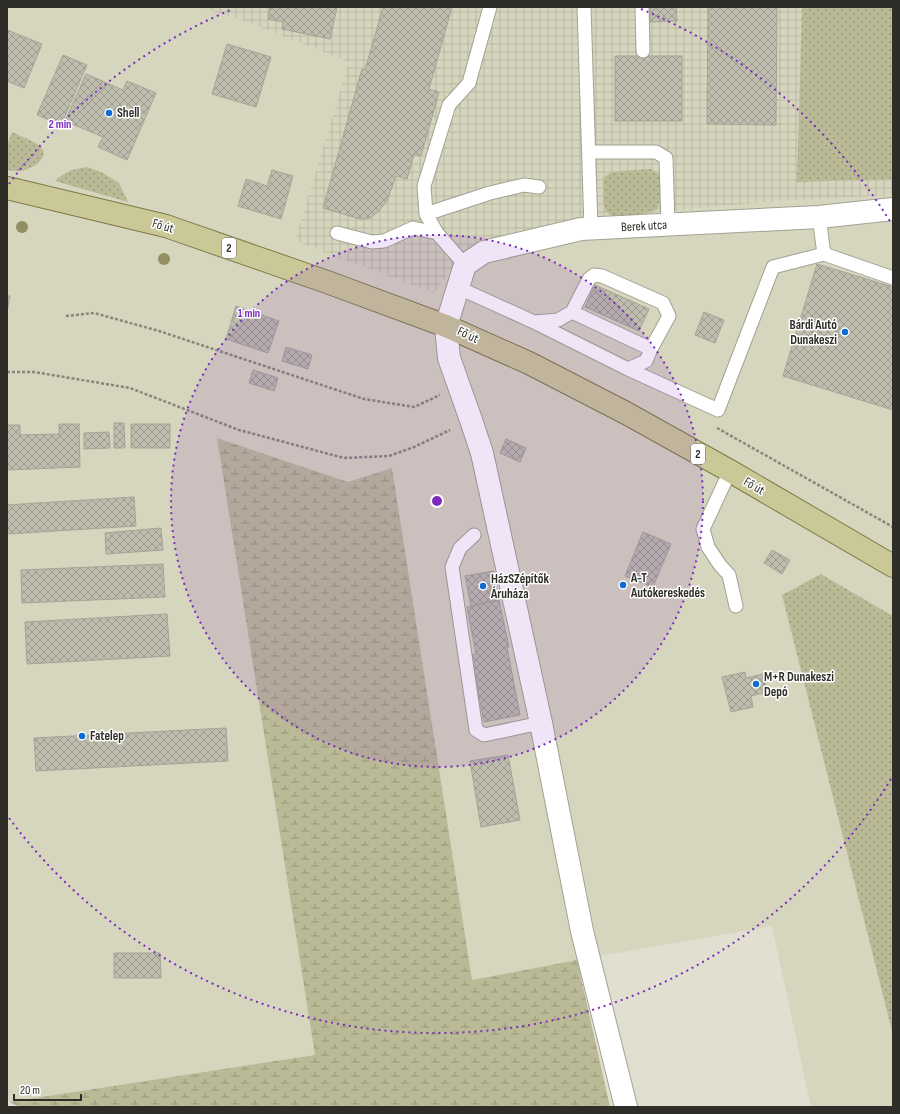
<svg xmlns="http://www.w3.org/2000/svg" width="900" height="1114" font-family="'Sofia Sans Condensed',sans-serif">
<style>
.built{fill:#d6d5be}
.industrial{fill:url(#industrial-grid)}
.green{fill:url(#green-dots)}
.wetland{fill:url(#wetland-marsh)}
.building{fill:url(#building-cross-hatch);stroke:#a5a495}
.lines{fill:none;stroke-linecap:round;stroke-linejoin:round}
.service-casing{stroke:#a2a293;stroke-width:15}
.minor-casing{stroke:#a2a293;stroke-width:24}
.primary-casing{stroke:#7d7a44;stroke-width:24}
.path{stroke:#88877c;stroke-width:2.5;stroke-dasharray:3 2;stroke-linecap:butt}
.service{stroke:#fff;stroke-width:13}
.minor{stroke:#fff;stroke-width:22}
.primary{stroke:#cbc898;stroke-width:22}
.tree{fill:#928f60}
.ring{fill:none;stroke:#7b2cbf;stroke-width:2;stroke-dasharray:2 4}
.poi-dot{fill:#0e6bd4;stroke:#fff;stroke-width:1.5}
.labels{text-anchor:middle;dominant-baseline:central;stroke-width:3;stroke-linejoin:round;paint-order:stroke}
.shield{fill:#fff;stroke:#6d6c68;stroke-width:1}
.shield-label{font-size:12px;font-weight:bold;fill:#2e2d27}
.poi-label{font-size:13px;font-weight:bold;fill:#2e2d27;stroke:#fff;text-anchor:start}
.street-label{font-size:13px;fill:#2e2d27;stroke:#fff}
.centre{fill:#7b2cbf;stroke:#fff;stroke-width:2}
.ring-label{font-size:12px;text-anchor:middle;font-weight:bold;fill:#7b2cbf;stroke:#fff;stroke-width:3;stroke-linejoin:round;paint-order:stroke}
</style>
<defs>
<pattern id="industrial-grid" width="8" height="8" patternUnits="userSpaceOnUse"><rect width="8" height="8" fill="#d6d5be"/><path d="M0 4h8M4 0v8" fill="none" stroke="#b8b7a3"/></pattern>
<pattern id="green-dots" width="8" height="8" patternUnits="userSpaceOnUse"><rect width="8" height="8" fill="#bbba97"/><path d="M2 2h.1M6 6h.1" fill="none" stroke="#98987b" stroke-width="1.8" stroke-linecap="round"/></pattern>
<pattern id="wetland-marsh" width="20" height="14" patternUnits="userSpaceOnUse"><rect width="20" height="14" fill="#bbba97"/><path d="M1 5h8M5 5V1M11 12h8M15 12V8" fill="none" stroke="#98987b"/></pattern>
<pattern id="building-cross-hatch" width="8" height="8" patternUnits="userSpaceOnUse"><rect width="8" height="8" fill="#bebdae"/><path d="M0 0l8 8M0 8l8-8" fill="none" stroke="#9b9a8e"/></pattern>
</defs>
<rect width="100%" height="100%" fill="#e0dfd0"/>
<path class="built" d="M7,7H197L242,20L349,62L295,241L434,293L466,249L574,220L766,202L893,195V616L822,574L783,596L893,1035V1107H811L772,926L577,960L472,980L392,468L348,482L217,438L315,1055L9,1102L7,1089Z"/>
<path class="industrial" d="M197,7H893V195L766,202L574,220L466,249L434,293L295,241L349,62L242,20Z"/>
<path class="green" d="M802,7H893V179L797,182Z
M12,132C20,136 35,141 41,147C51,159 30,170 20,171C16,171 11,171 7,170V145Z
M87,167L101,172L119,183L128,202L55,181C66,171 72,169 87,167Z
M651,169L659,174L662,183L658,209L648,213L615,218L606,212L603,203V178L610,173L620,171Z
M821,574L893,616V1035L782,595Z"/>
<path class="wetland" d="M217,438L348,482L392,468L472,980L577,960L610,1107H20L9,1102L315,1055Z"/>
<path class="building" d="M270,7H337L330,39L282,29L283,22L268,19Z
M383,7H452L429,89L439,92L421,156L414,154L407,179L396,176L387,201L378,212L370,218L360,219L323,208L362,69L365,70Z
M650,7H676L677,21L650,22Z
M708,7H777L776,125L707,124Z
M7,30L42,44L24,88L7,81Z
M227,44L271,57L256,107L212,94Z
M63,55L87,65L61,125L37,115Z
M615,56H682V121H615Z
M86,74L123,90L127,81L156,93L127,160L98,147L103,137L65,121Z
M272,170L293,176L281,219L238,206L246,179L267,186Z
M817,264L893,287V410L783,376Z
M595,285L649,309L639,331L585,307Z
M7,296H10L7,312Z
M236,306L279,321L268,353L226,339Z
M704,312L724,320L715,343L695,335Z
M286,347L312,355L308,369L282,361Z
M253,370L278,378L274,391L249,383Z
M114,423H124L125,448H114Z
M59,424H79L80,467L7,470V425H20V435L59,434Z
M131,424H170V448H131Z
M109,432L110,448L84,449V433Z
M506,439L526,448L520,462L500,453Z
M134,497L136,526L7,534V505Z
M161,528L163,550L106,554L105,533Z
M643,532L671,544L653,587L625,576Z
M772,550L790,560L782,574L764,563Z
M163,564L165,597L22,603L21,570Z
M493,571L499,600L471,606L465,576Z
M499,600L509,647H507L520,715L484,722L471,655L476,654L467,607Z
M167,614L170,656L27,664L25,622Z
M745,672L746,678L763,674L767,692L751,696L753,707L731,712L722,677Z
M226,728L228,761L36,771L34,738Z
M508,755L520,820L481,827L470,761Z
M114,953H160L161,978H114Z"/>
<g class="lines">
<g class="service-casing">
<path id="service" d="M584,7L591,229
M642,7L643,51
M589,152H656L666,158L668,225
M426,214L490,193L524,185L539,187
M819,217L824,254
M337,233L372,242L384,241L413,228L437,233
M465,265L437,233L426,214L424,186L449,105L469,83L490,7
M459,288L534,322L628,369L718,410L773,267L824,254L893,278
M572,312L651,349
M535,322L558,320L572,312L589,279L594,275L602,276L663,303L669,316L651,349L646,361L628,369
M730,471L703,529L708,547L720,565L729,575L736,606
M474,535L460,548L452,567L476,730L484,735L541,723"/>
</g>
<g class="minor-casing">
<path id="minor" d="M626,1107L582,931L541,723L482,453L471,420L449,358L446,326L465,265L484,252L581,229L819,217L893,209"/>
</g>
<g class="primary-casing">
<path id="primary" d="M7,188L166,226L327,282L446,326L529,363L626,413L730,471L893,566"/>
</g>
<path class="path" d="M66,316L94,313L159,331L364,399L414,407L440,395
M7,372H34L130,388L239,430L344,458L389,456L414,447L450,430
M717,428L893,527"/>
<use href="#service" class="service"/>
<use href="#minor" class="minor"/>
<use href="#primary" class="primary"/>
</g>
<g class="tree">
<circle cx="22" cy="227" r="6"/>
<circle cx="164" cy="259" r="6"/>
</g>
<circle cx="437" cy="501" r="266" fill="#7b2cbf" fill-opacity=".12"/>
<g class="ring">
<circle cx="437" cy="501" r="266"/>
<path d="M891 779A533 533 0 0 1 9 818M9 184A533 533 0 0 1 233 9M641 9A533 533 0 0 1 891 223"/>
</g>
<g class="poi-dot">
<circle cx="109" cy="113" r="4"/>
<circle cx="845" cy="332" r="4"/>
<circle cx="623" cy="585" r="4"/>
<circle cx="483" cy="586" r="4"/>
<circle cx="756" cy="684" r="4"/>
<circle cx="82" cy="736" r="4"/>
</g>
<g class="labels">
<g class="shield">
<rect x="222" y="238" width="14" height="20" rx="3"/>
<rect x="691" y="444" width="14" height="20" rx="3"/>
</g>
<g class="shield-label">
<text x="229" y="248">2</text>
<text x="698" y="454">2</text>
</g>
<g class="poi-label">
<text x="117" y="113">Shell</text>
<text x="837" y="325" text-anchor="end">Bárdi Autó<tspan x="837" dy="15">Dunakeszi</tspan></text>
<text x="631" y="578">A-T<tspan x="631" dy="15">Autókereskedés</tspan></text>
<text x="491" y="579">HázSZépítők<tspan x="491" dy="15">Áruháza</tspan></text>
<text x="764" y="677">M+R Dunakeszi<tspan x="764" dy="15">Depó</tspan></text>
<text x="90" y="736">Fatelep</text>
</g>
<g class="street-label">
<text transform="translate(163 226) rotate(16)">Fő út</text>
<text transform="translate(644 226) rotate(-3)">Berek utca</text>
<text transform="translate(468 335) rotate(25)">Fő út</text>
<text transform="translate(754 486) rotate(30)">Fő út</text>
</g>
</g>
<circle cx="437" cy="501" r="6" class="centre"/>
<g class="ring-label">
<text x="60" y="128">2 min</text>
<text x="249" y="317">1 min</text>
</g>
<rect width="900" height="1114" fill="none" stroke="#2e2d27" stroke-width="16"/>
<path d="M14 1094v6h67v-6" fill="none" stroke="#2e2d27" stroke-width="2"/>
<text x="20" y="1094" font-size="12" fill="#2e2d27" stroke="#ffffff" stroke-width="3" paint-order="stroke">20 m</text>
</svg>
